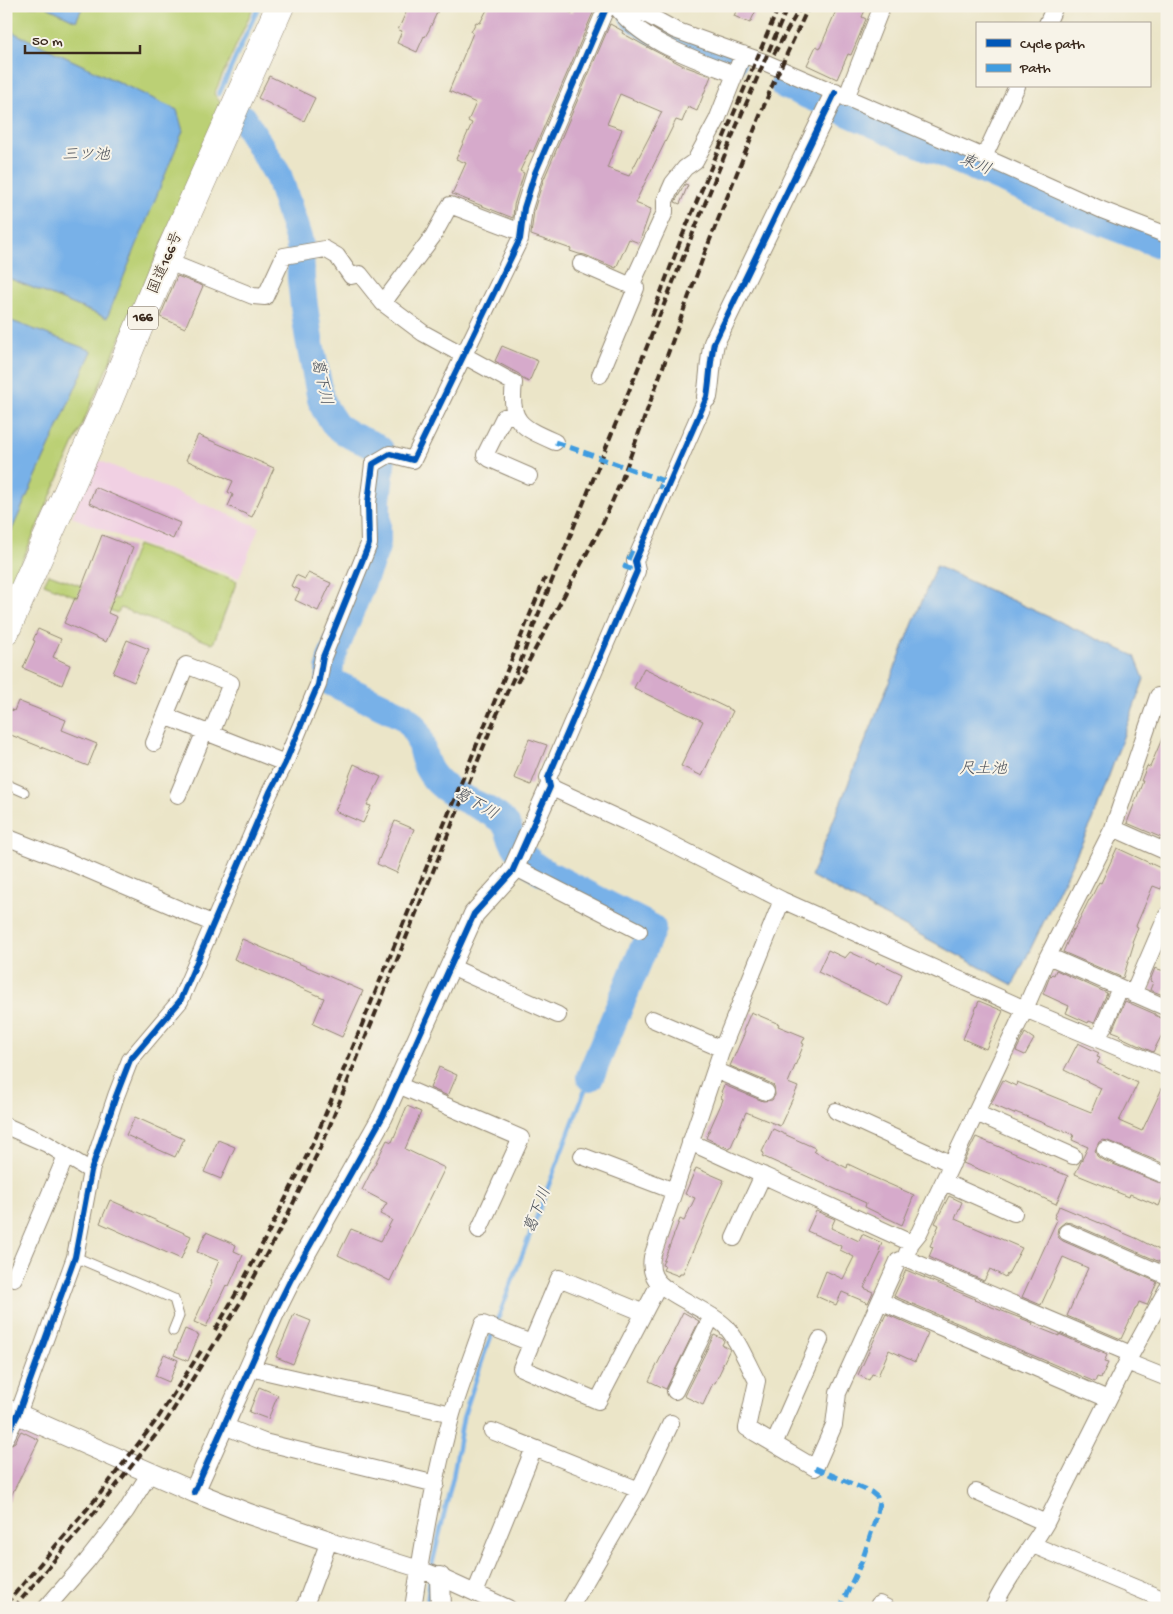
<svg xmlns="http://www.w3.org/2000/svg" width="1173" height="1614" font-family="'Gochi Hand','Klee One',sans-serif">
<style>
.built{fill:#f1d0e3}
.green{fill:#bbd074;stroke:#7b7d49}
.water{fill:#78b1e8;stroke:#5a6e83}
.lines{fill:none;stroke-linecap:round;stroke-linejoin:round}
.stream{stroke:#78b1e8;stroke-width:4.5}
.river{stroke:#78b1e8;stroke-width:28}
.building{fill:#d6aacb;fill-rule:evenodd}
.service-casing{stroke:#938873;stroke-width:11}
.minor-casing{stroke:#938873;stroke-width:18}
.tertiary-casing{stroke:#938873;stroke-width:22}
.trunk-casing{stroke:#938873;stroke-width:29}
.service{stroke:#fff;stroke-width:9}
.minor{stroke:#fff;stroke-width:16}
.tertiary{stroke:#fff;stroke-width:20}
.trunk{stroke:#fff;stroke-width:28}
.rail{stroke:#3b2a1e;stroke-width:4;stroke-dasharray:8 4;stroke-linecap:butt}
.quiet{stroke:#3f9ce0;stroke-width:5;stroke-dasharray:10 5;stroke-linecap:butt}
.cycleway-casing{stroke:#f7f3e8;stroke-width:9}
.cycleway{stroke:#0057b8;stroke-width:6}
.labels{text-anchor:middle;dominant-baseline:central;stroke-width:4;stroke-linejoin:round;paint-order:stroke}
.shield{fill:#f7f3e8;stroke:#73665b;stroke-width:1}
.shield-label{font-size:14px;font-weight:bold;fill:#3b2a1e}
.street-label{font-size:15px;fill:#3b2a1e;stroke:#f7f3e8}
.water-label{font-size:16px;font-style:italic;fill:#4d525b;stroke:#f7f3e8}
</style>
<rect width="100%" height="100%" fill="#f7f3e8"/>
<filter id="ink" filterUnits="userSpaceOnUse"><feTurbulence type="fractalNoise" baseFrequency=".02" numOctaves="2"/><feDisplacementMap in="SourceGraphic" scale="10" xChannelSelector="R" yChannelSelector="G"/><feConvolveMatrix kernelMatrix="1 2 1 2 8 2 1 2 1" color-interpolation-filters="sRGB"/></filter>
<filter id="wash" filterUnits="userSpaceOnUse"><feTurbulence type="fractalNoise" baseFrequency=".0096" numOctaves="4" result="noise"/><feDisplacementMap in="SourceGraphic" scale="20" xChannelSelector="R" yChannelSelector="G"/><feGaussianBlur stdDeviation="1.12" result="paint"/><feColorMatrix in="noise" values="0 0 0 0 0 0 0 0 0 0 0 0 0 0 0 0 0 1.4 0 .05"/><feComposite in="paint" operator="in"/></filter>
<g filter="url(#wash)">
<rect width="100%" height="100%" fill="#ebe5c8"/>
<path class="built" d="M96,459L259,527L239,578L137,543L72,517Z"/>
<path class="green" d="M6,6H45L76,21L83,6H254L214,94L223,106L6,597V543L92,351L6,319V277L107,318L177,110L6,29Z
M137,545L237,581L213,644L121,608L117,613L44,584L49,574L117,599Z"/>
<path class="water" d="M45,6H83L76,21Z
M6,29L177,110L183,131L107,318L6,277Z
M6,319L92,351L6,543Z
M936,566L1135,656L1144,679L1093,820L1013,985L811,876Z"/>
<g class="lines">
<path class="stream" d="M219,94L259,6
M431,1569L453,1477L463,1418L484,1355L590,1077
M427,1608L430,1577"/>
<path class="river" d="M633,16L654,31L732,63
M784,85L1104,223L1167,247
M243,118L278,175L300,244L301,279L304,306L309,339L321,399L325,409L336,426L352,436L375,446L380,450L382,456L377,500V542L375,550L331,659L329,672V681L403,716C427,736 417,753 431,773C448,799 483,802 504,822C509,828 510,836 514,843C520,854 530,863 540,870L652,928L590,1077"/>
</g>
<g id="blocks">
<path class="building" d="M409,6H440L429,30L425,37L424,36L417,52L397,43L402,31L398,30Z
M489,6H556L572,13L575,6H596L533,152L530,150L520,171L524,173L514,205L513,218L452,194L466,163L456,159L472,123L468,121L476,103L449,91L473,33L471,32L476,22L480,23Z
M738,6H758L750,23L734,16Z
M838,6H867L862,17L866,19L860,34L851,55L848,54L837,79L807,65L816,46L820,48Z
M610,24L623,31L622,33L649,48L684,66L711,76L697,111L688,107L682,122L676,120L635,203L651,209L639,243L629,239L616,268L585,255L579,254L570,251L571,249L531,235L534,210L543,181ZM620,94L662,112L629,176L607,168L622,129L607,124Z
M269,76L315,98L304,121L258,98Z
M685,184L688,185L680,204L675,202Z
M177,276L203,286L185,328L160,317Z
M502,346L538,361L529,382L523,379L519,374L495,361Z
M198,435L274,468L252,517L228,506L233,495L228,492L233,481L186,460Z
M95,487L180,523L173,539L89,503Z
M102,535L133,547L108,613L117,617L106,642L64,623L75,598L77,599Z
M308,573L331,583L318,611L295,600L300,590L291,586L296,575L305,579Z
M38,629L61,639L53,657L70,665L62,685L23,668L35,641L33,640Z
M127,640L149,649L134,682L113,673Z
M644,668L733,711L702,776L681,766L703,721L634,688Z
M18,701L66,720L62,730L97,744L88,766L6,733V708L14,711Z
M1167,727V840L1127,823L1143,781H1141L1147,766L1150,767Z
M529,739L547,745L531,785L514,778Z
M354,764L381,777L367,805L371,806L363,823L335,811Z
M395,821L414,829L397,873L377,864Z
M1117,848L1167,871V885L1163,884L1161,889L1153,886L1136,926L1138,927L1132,942L1134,943L1123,978L1063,952L1073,929L1074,930L1089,900H1090L1099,882L1101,883Z
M242,939L363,991L342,1037L313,1024L324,998L234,959Z
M828,950L845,958L850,952L876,964L877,962L902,974L889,1006L818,972Z
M1155,968L1167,972V986L1163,995L1150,990L1153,982L1150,981Z
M1056,970L1107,993L1094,1023L1089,1021L1088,1023L1066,1013L1069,1006L1043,994L1050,976L1052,974L1054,975Z
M979,1001L1003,1011L986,1049L963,1039Z
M1125,1001L1155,1014V1015L1167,1021V1025L1153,1052L1119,1036L1120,1034L1112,1031Z
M751,1012L779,1024L778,1026L805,1037L802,1043L804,1044L788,1083L798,1087L780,1126L746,1112L730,1149L706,1138L722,1102L723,1099L721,1098L723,1093L721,1092L724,1085L763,1101L772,1100L775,1095L774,1086L770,1083L730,1066L745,1032L743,1031Z
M1025,1033L1034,1039L1025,1055L1016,1051Z
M1078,1043L1099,1053L1097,1057L1100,1058L1097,1063L1138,1083L1119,1121L1142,1131L1167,1078V1165L1108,1141L1103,1140L1099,1142L1095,1151L1097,1156L1101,1159L1167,1186L1159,1206L1130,1194L1129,1197L1112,1190V1189L1075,1174L1088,1147L1072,1140L1074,1135L1015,1112L1014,1114L991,1104L1003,1080L1016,1086L1017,1082L1091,1112L1101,1088L1064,1070Z
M439,1067L457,1075L448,1096L430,1088Z
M407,1106L421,1112L405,1149L445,1168L390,1281L338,1255L351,1229L381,1241L392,1220L380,1214L387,1203L362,1190L387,1140L392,1142Z
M135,1117L184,1139L175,1157L126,1135Z
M773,1129L815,1148L814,1151L815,1152L847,1168L848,1164L867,1173L866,1174L914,1195L902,1225L865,1207L866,1203L762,1156L764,1153L762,1152Z
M976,1137L1068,1176L1056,1204L1005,1180L963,1163Z
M218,1140L235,1147L221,1179L204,1172Z
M696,1168L724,1180L683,1273H680L679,1276L663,1270L665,1266L662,1265L680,1219L684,1221L695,1198L685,1194Z
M949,1196L962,1202L955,1219L1022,1248L1008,1274H1007L1005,1277L990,1269L984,1281L929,1257L933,1247L930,1246L939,1225L935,1223Z
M110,1200L191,1236L181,1259L100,1223Z
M1059,1206L1138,1239L1167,1254V1265L1071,1223L1065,1222L1058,1228L1057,1234L1059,1238L1063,1241L1157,1282L1147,1305L1139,1302L1137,1307H1136L1121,1339L1067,1316L1088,1268L1063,1257L1041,1305L1022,1297L1057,1220L1054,1218Z
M816,1211L835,1219L831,1228L859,1241L862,1234L882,1243L879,1251L881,1253L864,1288L873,1292L868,1303L842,1292L836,1305L816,1296L826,1271L843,1279L854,1257L840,1250L841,1246L807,1231Z
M206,1232L236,1245L234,1251L243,1255L229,1286L226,1285L206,1327L194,1322L212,1283L210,1282L219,1261L197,1252Z
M906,1270L975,1299L974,1300L1033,1323L1032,1325L1059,1336V1334L1107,1355L1104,1362L1108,1363L1101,1378L1097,1377L1095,1382L894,1296Z
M683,1312L699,1321L666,1389L649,1381Z
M294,1314L311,1321L293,1364L276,1357Z
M886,1314L928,1333L915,1362L889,1350L878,1376L872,1374L869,1380L858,1375Z
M185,1329L199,1335L188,1361L174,1355Z
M714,1335L723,1339L724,1341L722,1345L730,1349L722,1366H723L715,1383H713L703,1405L684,1396Z
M164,1354L178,1360L169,1382L155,1376Z
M259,1387L278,1395L268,1419L249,1412Z
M21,1431L39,1440L6,1506V1447L15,1442Z"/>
</g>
</g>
<g filter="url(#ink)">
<use href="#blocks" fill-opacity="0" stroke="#938873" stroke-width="1"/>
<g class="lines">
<g class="service-casing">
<path id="service" d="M6,784L24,792
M75,1257L174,1299L179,1316L173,1331"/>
</g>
<g class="minor-casing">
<path id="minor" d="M616,6C641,42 695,59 734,74
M631,6L675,30L764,62L984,157L1102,210L1167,235
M1047,24L1055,6
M846,98L882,6
M984,157L1017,86
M166,261L253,296L265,297L284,256L325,249L337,256L351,276L360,274L383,303L423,333L514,383C509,422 521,427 555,442
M581,264L636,288L600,375
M631,286L665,212V201L673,183L685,168L695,161L717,120L743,54
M383,303L433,236L450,205L521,232
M707,397L635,561L637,571L548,778L550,787L650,833L782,900L1025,1009L1167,1068
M514,414L504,417L485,455L490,459L529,476
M165,716L285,763
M154,743L186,665L231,683L211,734
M178,795L205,731
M1113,828L1167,852
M6,837L65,860L214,924
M514,867L639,931
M782,900L722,1049L652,1257C651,1263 651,1270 654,1276C662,1294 709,1309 726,1327C739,1341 747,1363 757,1381L747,1428L815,1468L834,1425L838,1393L898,1261L905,1258L911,1243L919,1233L1025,1009L1048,956L1113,828L1158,696L1167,700
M1048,956L1167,1008
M451,967L558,1015
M1133,994L1167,915
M652,1019L722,1049
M1102,1030L1120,988
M715,1070L766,1092
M398,1085L521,1138L479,1230
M836,1111L952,1164
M976,1113L1073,1156
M6,1126L47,1144L91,1171
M690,1142L911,1243
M1105,1150L1167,1176
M582,1156L674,1191
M944,1182L1014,1213
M1067,1232L1167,1276
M734,1238L763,1175
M905,1258L1131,1354
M14,1278L66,1156
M880,1301L1108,1399
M644,1313L559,1278L521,1368L598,1401L659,1284
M1127,1362L1167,1378
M250,1368L452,1414
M675,1391L712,1316
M224,1426L264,1442L436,1484
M492,1431L639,1490
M6,1437L18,1414L75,1257L91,1171L116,1096L130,1060L180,1001L270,792L285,763L318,685L323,657L369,544L368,503L373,464L390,454L413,460L520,239L524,208L535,173L607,6
M774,1444L820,1340
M976,1492L1046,1523
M1033,1545L1167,1601
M475,1593L534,1448
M46,1608L87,1561L126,1511L150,1473
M304,1608L329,1541L419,1569L440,1577L508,1608
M413,1608C423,1543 434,1477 452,1414C461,1384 473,1354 483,1324L531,1343
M570,1608L639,1490L671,1423
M877,1608L879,1604L887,1608
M993,1608C1007,1577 1029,1552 1046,1523L1127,1362L1167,1289"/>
</g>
<g class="tertiary-casing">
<path id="tertiary" d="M707,397C710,379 710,361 714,343L835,93
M6,1409L194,1492L249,1514L329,1541
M194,1492L274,1313L291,1279L383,1116L474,914L512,872L550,787
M440,1577L441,1608"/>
</g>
<g class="trunk-casing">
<path id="trunk" d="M6,630L107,404L166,261L280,6"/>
</g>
<use href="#service" class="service"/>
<use href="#minor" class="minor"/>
<use href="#tertiary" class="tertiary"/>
<use href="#trunk" class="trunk"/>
<path class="rail" d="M774,54L801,6
M652,316L681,239L779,6
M517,683L601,527L622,479L705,252L772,86L809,6
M215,1330C252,1268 284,1202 316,1137L545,578
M6,1604L99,1495L158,1418L201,1351
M14,1608L105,1500L165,1423L240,1303L284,1222L324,1140L494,721L519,666L534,625L734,132L788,6"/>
<path class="quiet" d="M555,442L664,481L660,489
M633,551L625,567L637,571
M815,1468L871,1492L877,1497L879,1503L876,1518L862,1561L840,1608"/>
<g class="cycleway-casing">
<path id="cycleway" d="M6,1437L18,1414L75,1257L91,1171L116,1096L130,1060L180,1001L270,792L285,763L318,685L323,657L369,544L368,503L373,464L390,454L413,460L520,239L524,208L535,173L607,6
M194,1492L274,1313L291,1279L383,1116L474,914L512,872L550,787L548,778L637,571L635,561L707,397C710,379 710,361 714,343L835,93"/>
</g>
<use href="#cycleway" class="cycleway"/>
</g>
</g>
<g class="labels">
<rect class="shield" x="128" y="306.5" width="30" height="23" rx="4"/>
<g class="shield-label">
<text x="143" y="318">166</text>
</g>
<g class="street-label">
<text transform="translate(166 263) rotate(-67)">国道166号</text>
</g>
<g class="water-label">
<text x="86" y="156">三ツ池</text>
<text transform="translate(975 166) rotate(23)">東川</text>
<text transform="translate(320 382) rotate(77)">葛下川</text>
<text x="983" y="770">尺土池</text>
<text transform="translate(475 805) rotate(30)">葛下川</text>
<text transform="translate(539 1211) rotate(-69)">葛下川</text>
</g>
</g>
<rect width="1173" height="1614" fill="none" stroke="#f7f3e8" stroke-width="25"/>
<rect x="976" y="22" width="175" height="65" fill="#f7f3e8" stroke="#aca397"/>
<rect x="986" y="39" width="25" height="8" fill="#0057b8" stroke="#aca397"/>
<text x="1020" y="48" font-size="15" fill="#3b2a1e">Cycle path</text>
<rect x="986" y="64" width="25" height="8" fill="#3f9ce0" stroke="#aca397"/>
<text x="1020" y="72" font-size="15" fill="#3b2a1e">Path</text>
<path d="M25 45v8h115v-8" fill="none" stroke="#3b2a1e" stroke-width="2.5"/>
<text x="32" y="45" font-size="15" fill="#3b2a1e" stroke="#f7f3e8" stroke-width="4" paint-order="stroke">50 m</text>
</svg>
